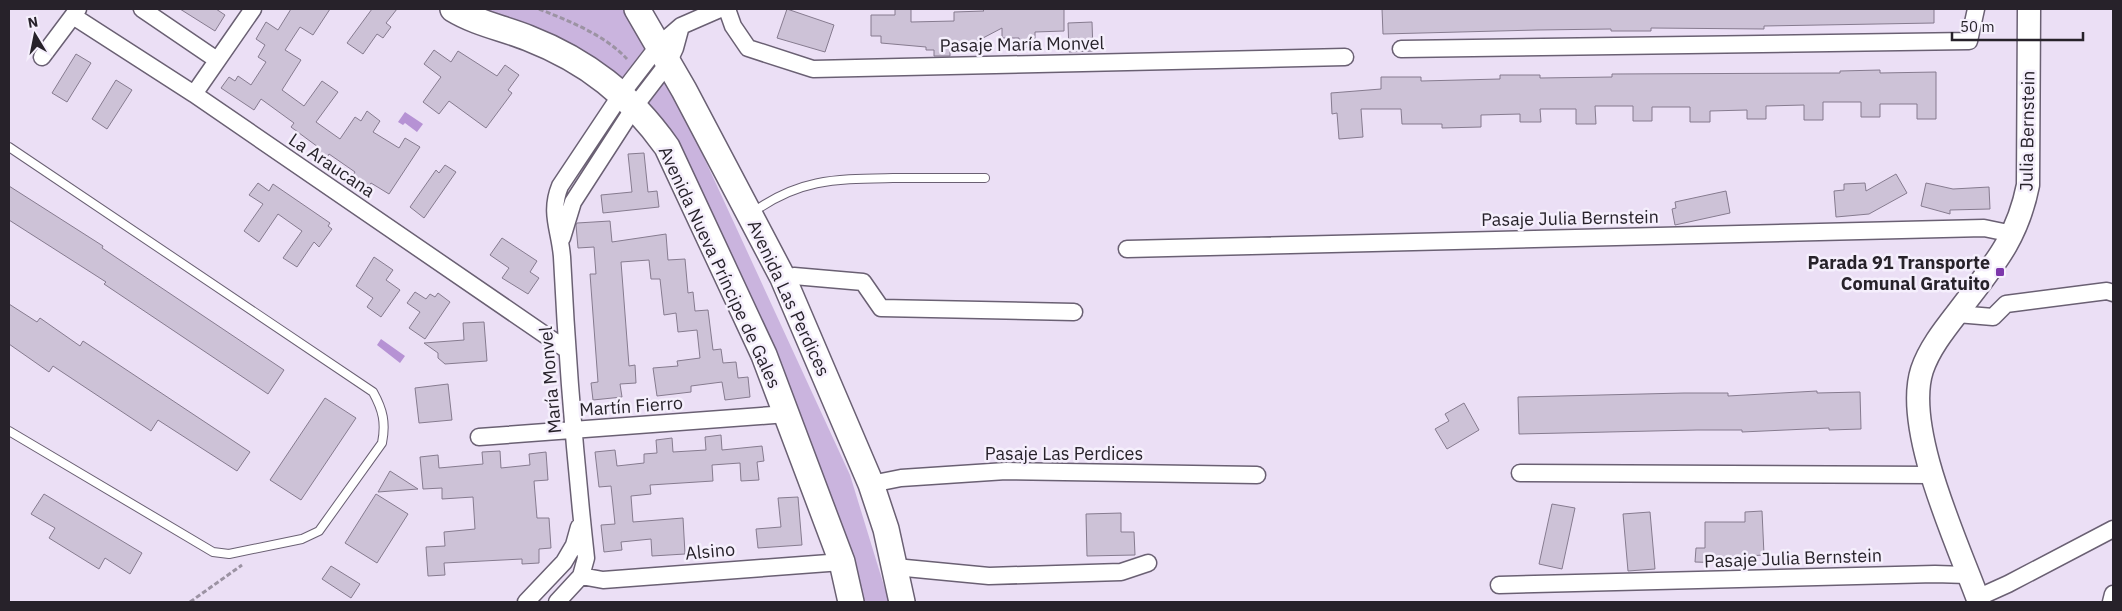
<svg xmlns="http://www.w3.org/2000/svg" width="2122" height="611" font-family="'IBM Plex Sans',sans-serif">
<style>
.green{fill:#cab4de}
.water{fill:#b692d4}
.building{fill:#cdc2d7;stroke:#867b8f}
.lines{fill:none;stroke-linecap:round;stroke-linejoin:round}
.lane-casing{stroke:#6a6073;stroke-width:10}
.street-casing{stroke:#6a6073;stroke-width:19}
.secondary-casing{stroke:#6a6073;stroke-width:25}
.primary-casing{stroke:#6a6073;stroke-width:28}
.path{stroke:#9c93a3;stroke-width:3;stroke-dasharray:5 2.5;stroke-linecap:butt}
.lane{stroke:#fff;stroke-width:8}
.street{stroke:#fff;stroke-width:16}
.secondary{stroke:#fff;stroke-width:22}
.primary{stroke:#fff;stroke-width:25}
.poi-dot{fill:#7d37ab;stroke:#f5effc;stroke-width:2}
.labels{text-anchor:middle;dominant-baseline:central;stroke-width:5;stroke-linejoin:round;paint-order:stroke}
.street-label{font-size:18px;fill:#27222a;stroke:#f5effc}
.poi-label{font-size:18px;font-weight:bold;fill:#27222a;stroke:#f5effc;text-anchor:end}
</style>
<rect width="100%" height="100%" fill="#ebdff5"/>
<path class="green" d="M458,9H632L672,88L850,475L889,602H857L651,114Z"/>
<path class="water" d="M405,112L423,124L417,132L405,123L403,125L398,122Z
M381,339L405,356L400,363L377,345Z"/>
<path class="building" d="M180,9H216L225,15L215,31Z
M291,9H330L313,35L300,27L285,50L301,60L282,90L304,106L322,81L338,92L316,122L340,139L355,117L361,121L367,111L380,121L373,132L399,148L405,138L420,147L389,194L371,183L366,190L350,180L355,172L329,154L326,159L315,151L318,147L291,127L294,123L261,99L254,110L221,88L229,77L235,81L238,76L251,85L266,62L258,57L265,45L256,39L266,22L278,30Z
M372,9H397L386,23L391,27L383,38L377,34L363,54L347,43Z
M787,9L834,25L825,52L777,38Z
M895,9H911V22L954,21V12L984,11L982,9H1064V31L1035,32V47L1020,48L1019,38H1002V28L964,48L950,49V56H934V50H926V47L881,43V36H871V15H895Z
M1382,9H1934V23L1764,26V29L1651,28V31H1611V29L1537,30L1383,34Z
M1092,22L1093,51L1069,52L1068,23Z
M434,50L451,62L458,51L497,76L505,65L519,75L508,90L512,93L486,128L449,101L439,114L423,102L441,77L424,64Z
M76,54L91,63L67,102L52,93Z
M1880,70V73L1936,72V119H1917V104H1880V117H1861V102H1823V120H1804V105L1766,106V119H1747V110L1710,111V122H1690V107H1652V121H1633V106H1595L1596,124H1576V109H1540L1541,122H1520V114L1481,115V127L1442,128V124H1402L1401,109H1361L1363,137L1339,139L1337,113L1332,114L1331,93L1381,89V77H1421V81L1500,79V75H1540V78L1612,77V74L1840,73V71Z
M116,80L132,90L107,129L92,119Z
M644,153L648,192L657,191L659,207L603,213L601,195L632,192L628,154Z
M445,165L456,172L424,218L410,207L436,170L439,173Z
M1896,174L1907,193L1869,214L1836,217L1834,191L1844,190V184L1865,183L1866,191Z
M258,183L269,191L273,184L330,223L328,226L332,229L319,247L314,242L297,267L283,258L302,231L278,214L259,242L244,231L263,204L249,195Z
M1926,183L1953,189L1989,187L1990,209L1950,210V214L1921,206Z
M9,186L103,246L102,248L284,370L268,394L104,284L106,282L9,220Z
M1726,191L1730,213L1675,225L1672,209L1676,208L1675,202Z
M610,221L612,242L666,234L668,260L685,259L688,293L693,292L695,311L708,310L713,350L721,349L723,363L736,362L738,378L748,377L750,397L725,400L722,382L691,386V392L657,396L653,368L678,366L677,361L700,358L697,330L678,332L676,313L664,315L660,279H651L649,260L621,262L629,366L635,365L636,383L620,384L622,397L593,400L591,383L598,382L590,274H596L594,247L578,248L576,225L577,223Z
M502,238L537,261L530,272L539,278L528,294L502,278L509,268L490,255Z
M374,257L393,270L386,280L400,290L381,317L367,307L373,298L356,286Z
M415,292L426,299L430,294L435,297L438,293L450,302L425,339L409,328L420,312L407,303Z
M9,304L37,322L40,318L80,346L83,341L250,452L237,471L158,420L151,431L53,366L49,372L9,344Z
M484,322L487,361L445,364L438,358V353L424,343L464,340L463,323Z
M448,384L452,420L419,423L415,388Z
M1817,391V393L1860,392L1861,429L1829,430V428L1742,432V430H1697L1519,434L1518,397L1684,393H1728V396Z
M325,398L356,418L301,500L270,480Z
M1464,403L1479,430L1447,449L1435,429L1449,421L1445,414Z
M721,435L722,450L762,446L764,461L757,462L759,480L741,481L740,463L712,465L713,481L650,485L651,494L631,496L633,522L683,518L685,554L652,556L651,539L621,542L622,550L604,552L601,525L615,524L611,486L599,487L595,452L615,450L617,466L644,463V454L657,453L656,440L672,438L673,452L706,450L705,437Z
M500,451L501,468L530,465L529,454L546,452L548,480L534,481L537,518H549L551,548L539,549V563L522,564V559L444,563L445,575L428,576L426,547L445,546L444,532L475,529L473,497L442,499V488L423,489L420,457L438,455L439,468L483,464L482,452Z
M390,471L418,489L378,492Z
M44,494L142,553L130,574L105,558L99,569L49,538L55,528L31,514Z
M376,494L408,514L377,563L345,543Z
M798,497L802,545L758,548L756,529L781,527L778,498Z
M1552,504L1575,508L1562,569L1539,564Z
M1762,511L1764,555L1729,557V563L1695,562L1696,548H1705V522H1745V512Z
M1650,512L1655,569L1628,571L1623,514Z
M1121,513V532H1134L1135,555L1087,556L1086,514Z
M331,566L360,584L351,598L322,579Z"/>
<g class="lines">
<g class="lane-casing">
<path id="lane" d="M9,147L373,392C383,410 386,423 382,443L319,531L302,539L229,554L213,552L9,431
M752,213C800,178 837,179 893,178C924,178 954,178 985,178"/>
</g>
<g class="street-casing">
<path id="street" d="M142,9L217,60
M727,9L733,26L748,48L813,69L1345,57
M73,16L194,94L567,350
M1401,49L1969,41L1976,9
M42,57L78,9
M194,94L253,9
M562,238L573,202L635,106L668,63L675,48L681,26
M1127,249L1984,228L2013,234
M783,278L794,276L863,282L881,308L1074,312
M1957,314L1993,317L2006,304L2107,291L2113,293
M479,437L787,414
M1520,473L1933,475
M871,484L901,478L1006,471L1257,475
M895,567L989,576L1121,572L1148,563
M581,576L603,580L842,562
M1499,585L1935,574L1967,575
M1977,598L2008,584L2113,529
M526,602L564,562L574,545L579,527
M557,602L581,576L586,558C575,458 567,358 562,257C560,230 549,213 560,186L622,93L659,45L681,26L720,9
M2111,602L2113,594"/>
</g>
<g class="secondary-casing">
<path id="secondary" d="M1979,602C1958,544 1903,429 1922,370C1929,349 1944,330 1958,312C1991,268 2017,241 2028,185L2029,9"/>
</g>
<g class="primary-casing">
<path id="primary" d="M453,9C476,23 503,28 528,38C587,61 630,95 667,147L764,355L842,562L851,602
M637,9L684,90L783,278L871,484L886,529L902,602"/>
</g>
<path class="path" d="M539,9C569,21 605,35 627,59
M190,602L242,565"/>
<use href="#lane" class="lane"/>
<use href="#street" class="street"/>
<use href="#secondary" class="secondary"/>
<use href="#primary" class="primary"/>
</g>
<rect class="poi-dot" x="1995" y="267" width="10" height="10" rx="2.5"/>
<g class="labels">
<g class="street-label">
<text transform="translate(1022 44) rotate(-1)">Pasaje María Monvel</text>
<text transform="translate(2027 131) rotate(-89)">Julia Bernstein</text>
<text transform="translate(332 165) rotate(34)">La Araucana</text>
<text transform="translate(1570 218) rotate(-1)">Pasaje Julia Bernstein</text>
<text transform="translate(720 267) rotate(65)">Avenida Nueva Príncipe de Gales</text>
<text transform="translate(789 298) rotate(65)">Avenida Las Perdices</text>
<text transform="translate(550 380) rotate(-95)">María Monvel</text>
<text transform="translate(631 406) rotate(-4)">Martín Fierro</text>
<text x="1064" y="453">Pasaje Las Perdices</text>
<text transform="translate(710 551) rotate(-5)">Alsino</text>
<text transform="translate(1793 558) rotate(-2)">Pasaje Julia Bernstein</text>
</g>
<g class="poi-label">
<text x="1990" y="262">Parada 91 Transporte<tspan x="1990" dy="21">Comunal Gratuito</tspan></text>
</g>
</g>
<rect width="2122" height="611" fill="none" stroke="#27222a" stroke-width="20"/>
<g transform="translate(35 35) rotate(350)" stroke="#f5effc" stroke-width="4" paint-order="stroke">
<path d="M0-4L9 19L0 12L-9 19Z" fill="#27222a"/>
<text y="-8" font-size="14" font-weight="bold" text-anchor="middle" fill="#27222a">N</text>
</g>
<path d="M1952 32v8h131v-8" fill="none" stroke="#27222a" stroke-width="2.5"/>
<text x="1960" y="32" font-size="15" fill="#27222a" stroke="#f5effc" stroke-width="4" paint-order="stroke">50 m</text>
</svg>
